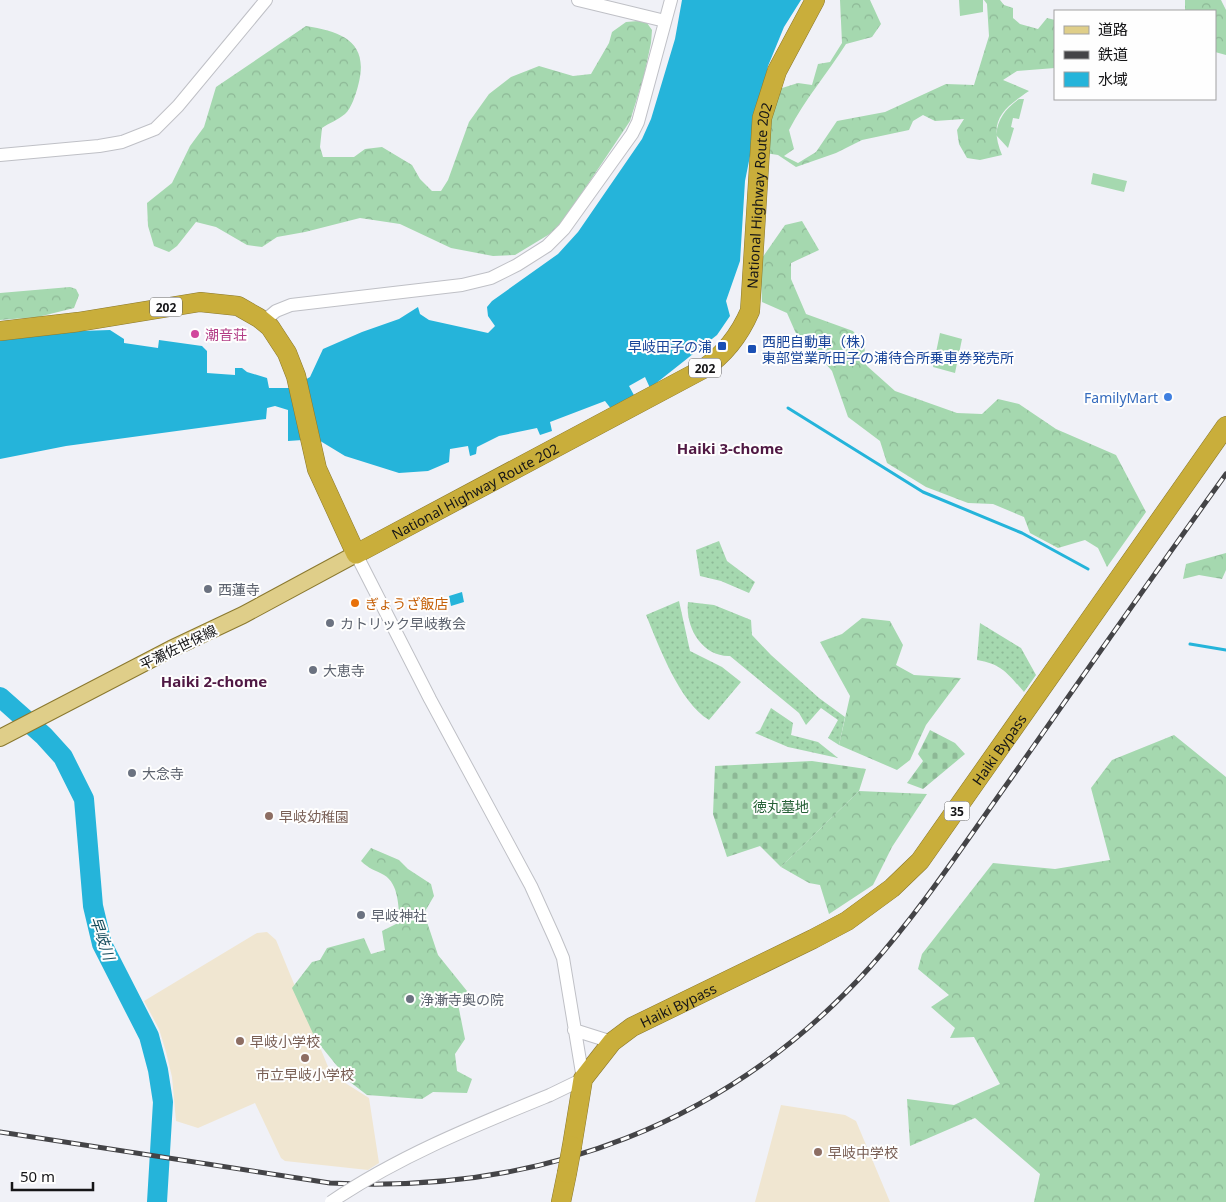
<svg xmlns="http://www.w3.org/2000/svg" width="1226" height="1202" font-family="'Noto Sans','Noto Sans JP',sans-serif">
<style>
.education{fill:#f0e6d1}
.grass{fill:url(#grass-dots)}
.forest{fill:url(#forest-crowns)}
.cemetery{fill:url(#cemetery-stones)}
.park{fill:#a5d8af}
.water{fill:#25b4da}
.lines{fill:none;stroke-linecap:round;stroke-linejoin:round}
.stream{stroke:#25b4da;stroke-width:3}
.river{stroke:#25b4da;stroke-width:20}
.minor-casing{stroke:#bfc0c6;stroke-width:14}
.major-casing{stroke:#8a782e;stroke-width:18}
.highway-casing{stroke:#8a782e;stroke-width:20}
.minor{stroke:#fff;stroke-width:12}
.major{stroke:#dfce89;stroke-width:16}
.highway{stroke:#c9ae3b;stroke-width:19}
.rail-casing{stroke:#444447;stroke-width:5}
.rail{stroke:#fefefe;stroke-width:3;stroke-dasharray:9;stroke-linecap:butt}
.minor-bridge-casing{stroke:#bfc0c6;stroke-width:14;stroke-linecap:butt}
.highway-bridge-casing{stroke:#8a782e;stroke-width:20;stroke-linecap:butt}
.minor-bridge{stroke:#fff;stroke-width:12}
.highway-bridge{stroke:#c9ae3b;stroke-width:19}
.hotel-dot{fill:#d1479c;stroke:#fefefe;stroke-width:2}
.transit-dot{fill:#1a4fb4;stroke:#fefefe;stroke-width:2}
.shop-dot{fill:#3f7fe0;stroke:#fefefe;stroke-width:2}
.worship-dot{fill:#6b7280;stroke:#fefefe;stroke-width:2}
.food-dot{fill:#e8710a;stroke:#fefefe;stroke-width:2}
.education-dot{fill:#8d6e63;stroke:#fefefe;stroke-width:2}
.labels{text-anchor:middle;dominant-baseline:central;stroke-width:4;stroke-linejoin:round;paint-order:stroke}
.shield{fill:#fefefe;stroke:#5b5b5c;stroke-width:1}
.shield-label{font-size:12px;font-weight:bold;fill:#151517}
.street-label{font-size:14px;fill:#151517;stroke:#fefefe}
.hotel-label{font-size:14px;fill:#b23c85;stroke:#fefefe;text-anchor:start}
.transit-label{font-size:14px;fill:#164399;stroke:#fefefe;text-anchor:start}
.shop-label{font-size:14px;fill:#366cbe;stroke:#fefefe;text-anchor:end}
.worship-label{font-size:14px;fill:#5b616d;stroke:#fefefe;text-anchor:start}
.food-label{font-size:14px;fill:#c56008;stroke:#fefefe;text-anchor:start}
.park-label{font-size:14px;fill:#266137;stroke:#fefefe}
.education-label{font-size:14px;fill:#785e54;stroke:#fefefe;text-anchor:start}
.neighbourhood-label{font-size:15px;font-weight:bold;fill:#501944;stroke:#fefefe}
.water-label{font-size:15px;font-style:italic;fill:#154c5c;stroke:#fefefe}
</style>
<defs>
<pattern id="grass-dots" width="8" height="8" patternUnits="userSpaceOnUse" patternTransform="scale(1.25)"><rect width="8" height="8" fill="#a5d8af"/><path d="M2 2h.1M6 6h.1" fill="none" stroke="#8db896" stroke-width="1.8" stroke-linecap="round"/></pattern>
<pattern id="forest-crowns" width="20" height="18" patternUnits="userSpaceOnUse" patternTransform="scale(1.25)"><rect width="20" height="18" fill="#a5d8af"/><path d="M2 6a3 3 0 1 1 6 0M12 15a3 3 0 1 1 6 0" fill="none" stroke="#8db896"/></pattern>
<pattern id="cemetery-stones" width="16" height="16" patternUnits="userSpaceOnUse" patternTransform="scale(1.25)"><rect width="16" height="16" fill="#a5d8af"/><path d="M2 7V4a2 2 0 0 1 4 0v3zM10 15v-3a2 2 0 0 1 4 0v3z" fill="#8db896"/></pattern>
</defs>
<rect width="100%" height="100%" fill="#f0f1f7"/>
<path class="education" d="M267,932L276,940L331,1074L369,1098L379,1163L368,1170L285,1161L281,1158L255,1103L198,1128L176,1121L172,1077L166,1052L159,1029L144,1001L257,933Z
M781,1105L845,1115L856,1121L890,1202H755Z"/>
<path class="grass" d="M719,541L727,561L755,582L749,593L721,581L700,576L696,550Z
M679,601L690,651L722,667L741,682L709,720C679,702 659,646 646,615Z
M688,602L714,605L751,620L752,635L771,655L819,698L845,717L839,745L828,738L838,720L821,708L806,725L799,713L730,656C702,657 685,627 688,602Z
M980,623L1021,648L1036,675L1024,692C1008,674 1002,664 977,660Z
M771,708L793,723L791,735L818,742L838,758L788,747L755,733L760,730Z"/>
<path class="forest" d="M840,0H870L881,24L872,37L846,44C827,74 805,99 789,130L794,149L784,156L798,163L816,152L837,121L885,112L946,84L974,85L989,36L987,4L984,0H1000L1004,5L1013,8V18L1020,24L1038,29L1047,18L1055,20V68L1017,71L1003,80L1029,91C1002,109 988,121 1002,155L980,160L967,158L959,144L957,130L964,119L935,121L923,115L913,121L909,130L862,140L836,153L796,167L778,155L765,153V131L779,89L798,83L812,85L818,64L830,62L842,43Z
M1185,0H1221L1226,10V55L1215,52V11H1185Z
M638,21L647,23L652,30L651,43L644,76L630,121L558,229L515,255L493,256L451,248L400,224L360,218L305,232L277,237L262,247L247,245L216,227L196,222L177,246L169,252L154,246L148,226L147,203L172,183L190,146L204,127L216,87L306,26C343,32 370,42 358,86C356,94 351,109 345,114C338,120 329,123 322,128L320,147L323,157H354L365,149L382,147L412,165L420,179L432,191H441L448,180L469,122L489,94L511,77L539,66L573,76L591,74L609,43L612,32L626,22Z
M802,221L819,250L791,263V279L806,314L853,331L864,345L867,366L895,391L957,413L982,414L998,399L1019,404L1056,429L1116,455L1146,512L1107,567L1098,548L1085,540L1058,548L1030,533L1024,517L993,504L968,503L926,487L887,463L880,441L848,417L832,371L813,349L801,345L787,313L762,302L760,261L785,225Z
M70,287L76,289L79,295L74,308L38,317L0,320V293Z
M1226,553V570L1222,579L1199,575L1183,579L1186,564Z
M862,618L890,621L903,645L896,665L914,675L961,678L926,725L910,760L897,770L839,745L850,696L820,642L842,634Z
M1174,735L1226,777V1202H1034L1040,1174L975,1118L910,1146L907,1099L954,1105L1000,1084L974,1037L950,1038L955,1028L931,1007L949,995L918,969L922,954L993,863L1055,869L1110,860L1091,788L1112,760Z
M859,791L927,794L892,847L873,885L829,914L820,885L809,883L781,867Z
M371,848L399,860L408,869L431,884L434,896L424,913L438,955L467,991L458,1004L465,1039L455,1054L457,1071L472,1079L467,1093L433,1092L422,1099L367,1095L350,1082L316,1040L292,988L312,962L320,960L327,948L364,938L371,954L385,950L382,931L400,922C398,906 399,884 384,875C375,870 369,869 361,861Z"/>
<path class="cemetery" d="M930,730L955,743L965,754L923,789L907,783L923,761L918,754Z
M812,761L866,769L859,791L781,867L760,846L727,857L713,814L715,766Z"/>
<path class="park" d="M959,0H983V12L960,16Z
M1019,99H1024L1019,119L1013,118L1011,127L1014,128L1008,148L996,135C998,119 1005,109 1019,99Z
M1093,173L1127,181L1124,192L1091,184Z
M940,333L962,339L955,373L933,367Z"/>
<path class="water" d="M682,0H801L784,27L768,66L745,181L740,261L726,301L730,316L717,335L650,388L645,377L629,386L635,397L612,410L605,401L550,422L552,431L540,435L537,428L499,436L477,447L476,454L470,456L468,446L450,449L449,462L428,471L399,473L345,456L317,439L288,441V410L275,406L267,408L266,419L66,446L0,459V339L80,331L110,330L124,339V343L158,348L159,340L202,346L207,351V373L235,375V368H242L247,372L267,378L269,388H291L310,377L323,349L362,332L399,319L418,307L420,314L429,320L488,333L495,326L488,316L487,307L492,301L558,254L578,232L642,139L651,119L675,39Z
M462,592L464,602L451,606L449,596Z"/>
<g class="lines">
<path class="stream" d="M788,408L923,492L1022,533L1088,569
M1190,644L1226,650"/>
<path class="river" d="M0,697L44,736L63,757L84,799L93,906L102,944L149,1036L158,1070L163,1102L157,1202"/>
<g class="minor-casing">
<path id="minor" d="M578,0L665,21
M0,155L99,146L122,142L155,129L178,106L266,0
M264,321L276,311L291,305L462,285L491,278L517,265L547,246L564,229L632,134L638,122L671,0
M356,554L430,699L531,886L555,939L563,958L583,1079L550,1095
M574,1030L612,1042"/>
</g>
<g class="major-casing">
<path id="major" d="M0,738L171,649L243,615L356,554"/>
</g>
<g class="highway-casing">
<g id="highway">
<path id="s1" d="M0,331L78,322L200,302L238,306L259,318L270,327L287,353L296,376L317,469L356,554L703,369C724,355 740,334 750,311L762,118L777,71L815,0"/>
<path id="s2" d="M572,1146L583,1079L612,1042L632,1027L813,939L847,921L892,888L920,861L1226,426"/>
<path d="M561,1202L567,1173"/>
</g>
</g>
<use href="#minor" class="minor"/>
<use href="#major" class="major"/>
<use href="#highway" class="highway"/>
<g class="rail-casing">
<path id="rail" d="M0,1132L330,1183C540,1194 728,1125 870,967C922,909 966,841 1012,777C1083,676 1154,574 1226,474"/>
</g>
<use href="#rail" class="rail"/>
<g class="minor-bridge-casing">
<path id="minor-bridge" d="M331,1202C399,1156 474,1126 550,1095"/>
</g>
<g class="highway-bridge-casing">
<path id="highway-bridge" d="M567,1173L572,1146"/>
</g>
<use href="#minor-bridge" class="minor-bridge"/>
<use href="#highway-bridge" class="highway-bridge"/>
</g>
<circle class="hotel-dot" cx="195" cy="334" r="5"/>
<g class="transit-dot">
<rect x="717" y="341" width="10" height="10" rx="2.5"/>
<rect x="747" y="344" width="10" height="10" rx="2.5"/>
</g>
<circle class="shop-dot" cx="1168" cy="397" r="5"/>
<g class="worship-dot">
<circle cx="208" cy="589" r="5"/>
<circle cx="330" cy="623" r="5"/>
<circle cx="313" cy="670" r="5"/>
<circle cx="132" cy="773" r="5"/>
<circle cx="361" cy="915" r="5"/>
<circle cx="410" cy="999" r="5"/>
</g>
<circle class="food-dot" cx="355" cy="603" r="5"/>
<g class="education-dot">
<circle cx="269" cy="816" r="5"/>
<circle cx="240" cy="1041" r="5"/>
<circle cx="305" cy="1058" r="5"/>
<circle cx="818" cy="1152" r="5"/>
</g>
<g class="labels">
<g class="shield">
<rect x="150" y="297.5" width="32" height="19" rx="4"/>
<rect x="689" y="358.5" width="32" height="19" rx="4"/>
<rect x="944.5" y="801.5" width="25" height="19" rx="4"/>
</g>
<g class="shield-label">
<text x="166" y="307">202</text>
<text x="705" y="368">202</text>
<text x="957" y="811">35</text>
</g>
<g class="street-label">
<text stroke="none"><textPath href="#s1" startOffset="1108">National Highway Route 202</textPath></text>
<text stroke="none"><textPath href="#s1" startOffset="658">National Highway Route 202</textPath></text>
<text transform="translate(178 647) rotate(-26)">平瀬佐世保線</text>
<text stroke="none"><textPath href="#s2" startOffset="611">Haiki Bypass</textPath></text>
<text stroke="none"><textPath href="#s2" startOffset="191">Haiki Bypass</textPath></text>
</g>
<g class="hotel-label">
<text x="205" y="334">潮音荘</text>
</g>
<g class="transit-label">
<text x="762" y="341">西肥自動車（株）<tspan x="762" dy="16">東部営業所田子の浦待合所乗車券発売所</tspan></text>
<text x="712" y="346" text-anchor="end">早岐田子の浦</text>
</g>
<g class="shop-label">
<text x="1158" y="397">FamilyMart</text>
</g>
<g class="worship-label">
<text x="218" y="589">西蓮寺</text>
<text x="340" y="623">カトリック早岐教会</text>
<text x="323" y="670">大恵寺</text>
<text x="142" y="773">大念寺</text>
<text x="371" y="915">早岐神社</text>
<text x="420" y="999">浄漸寺奥の院</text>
</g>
<g class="food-label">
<text x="365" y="603">ぎょうざ飯店</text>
</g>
<g class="park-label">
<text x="781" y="806">徳丸墓地</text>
</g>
<g class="education-label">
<text x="279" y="816">早岐幼稚園</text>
<text x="250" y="1041">早岐小学校</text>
<text x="305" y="1074" text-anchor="middle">市立早岐小学校</text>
<text x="828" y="1152">早岐中学校</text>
</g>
<g class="neighbourhood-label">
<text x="730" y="448">Haiki 3-chome</text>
<text x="214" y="681">Haiki 2-chome</text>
</g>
<g class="water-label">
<text transform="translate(103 938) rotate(71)">早岐川</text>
</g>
</g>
<rect x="1054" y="10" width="162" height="90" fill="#fefefe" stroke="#a1a1a2"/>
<rect x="1064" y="26" width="25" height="8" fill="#dfce89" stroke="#a1a1a2"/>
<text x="1098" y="35" font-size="15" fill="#151517">道路</text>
<rect x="1064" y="51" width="25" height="8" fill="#444447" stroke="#a1a1a2"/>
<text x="1098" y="60" font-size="15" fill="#151517">鉄道</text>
<rect x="1064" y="72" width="25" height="15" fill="#25b4da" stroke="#a1a1a2"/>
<text x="1098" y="85" font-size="15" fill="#151517">水域</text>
<path d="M12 1182v8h81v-8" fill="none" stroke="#151517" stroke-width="2.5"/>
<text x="20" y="1182" font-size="15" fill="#151517" stroke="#fefefe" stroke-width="4" paint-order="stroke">50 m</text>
</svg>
